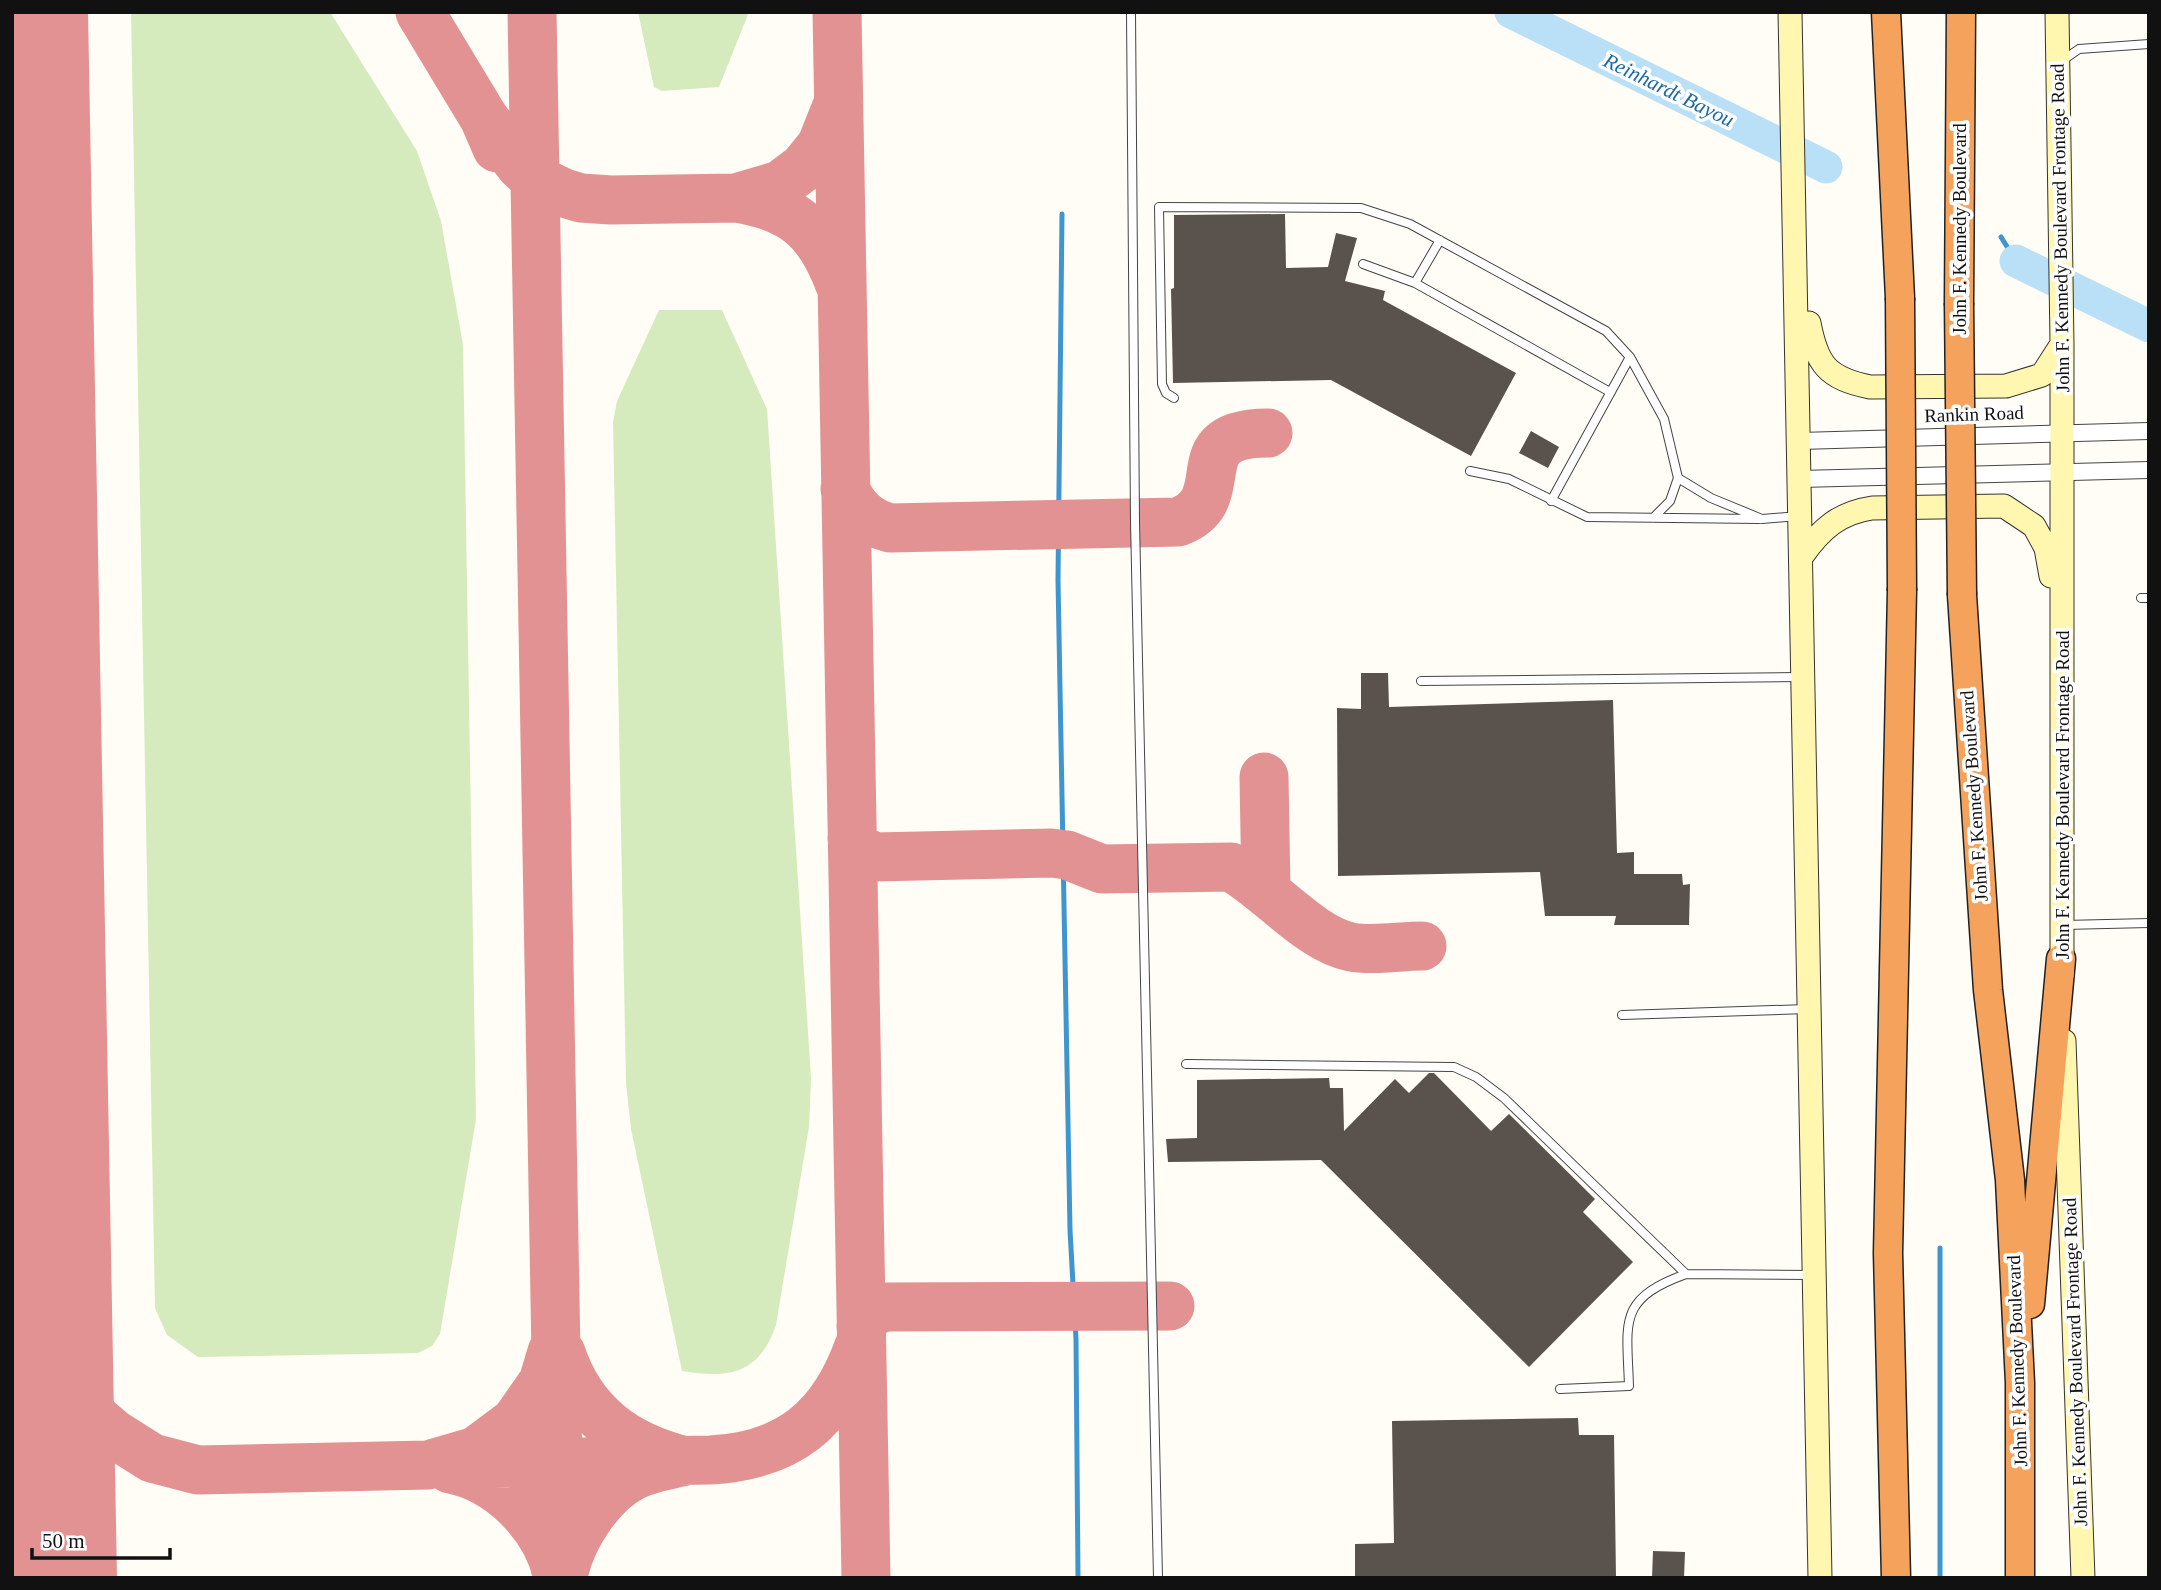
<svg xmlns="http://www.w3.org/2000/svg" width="2161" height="1590" font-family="'Times New Roman',serif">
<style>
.green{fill:#d5ebbd}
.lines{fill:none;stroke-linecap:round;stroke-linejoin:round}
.stream{stroke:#3f96cf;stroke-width:5}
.river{stroke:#b9e0f7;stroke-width:33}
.taxiway{stroke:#e29292;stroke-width:49}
.runway{stroke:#e29292;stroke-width:124}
.building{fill:#5a524d}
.lane-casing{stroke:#444;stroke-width:10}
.street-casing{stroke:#444;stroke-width:18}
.secondary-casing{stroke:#333;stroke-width:25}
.highway-casing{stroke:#222;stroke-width:31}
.lane{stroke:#fff;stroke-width:8}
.street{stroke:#fff;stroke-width:16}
.secondary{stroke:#fff6b0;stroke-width:23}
.highway{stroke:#f5a25d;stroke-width:28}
.highway-bridge-casing{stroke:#222;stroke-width:31;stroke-linecap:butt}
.highway-bridge{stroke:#f5a25d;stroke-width:28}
.labels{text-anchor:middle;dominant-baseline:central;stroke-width:7;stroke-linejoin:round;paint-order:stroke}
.street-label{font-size:19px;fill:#111;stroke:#fff}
.water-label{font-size:21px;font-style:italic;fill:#1768a6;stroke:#fff}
</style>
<rect width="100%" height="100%" fill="#fffdf5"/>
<path class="green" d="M131,12H330L417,151L441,221L463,345L476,1119L440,1334L432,1346L418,1353L198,1357L167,1335L155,1308Z
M638,12H749L719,87L662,91L654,87Z
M659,310H722L767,409L811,1078L809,1127L776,1325C759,1374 730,1379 682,1371L631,1129L626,1083L613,422L617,401Z"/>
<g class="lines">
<path class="stream" d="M1062,214L1058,580L1070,1230L1076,1339L1078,1578
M2001,237L2016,261
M1940,1248V1578"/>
<path class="river" d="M1511,12L1826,167
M2016,261L2149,326"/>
<path class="taxiway" d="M420,12L484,118L497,148
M532,12L560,1578
M837,12L866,1578
M484,118L520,165L535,179L564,193L581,198L611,200L736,198L780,185L804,167L821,146L837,106
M736,198C794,207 820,230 840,285
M845,489C855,510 867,522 890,528L1178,522C1240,499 1176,433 1268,433
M1264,777L1266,890
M852,838L860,850L875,857L1051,853L1067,855L1102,869L1231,867C1269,888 1310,939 1351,947C1373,951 1400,946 1422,946
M861,1326L868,1314L884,1307L1170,1306
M561,1353C581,1414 625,1446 686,1461C669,1465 649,1468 633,1476C600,1493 572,1537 564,1572
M61,1369L79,1404L114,1434L152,1458L198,1470L428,1465L476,1451L515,1422L543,1382L552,1352
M454,1464L710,1460C789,1456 833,1419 859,1346
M450,1469C499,1478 546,1524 557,1574"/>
<path class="runway" d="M26,12L55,1578"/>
</g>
<path class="building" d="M1285,214L1286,268L1328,267L1336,233L1357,238L1345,281L1385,291L1383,300L1516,373L1471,456L1331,380L1173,383L1171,289L1174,288V215Z
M1531,431L1559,447L1548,468L1519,453Z
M1361,673H1388L1389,707L1613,700L1617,853L1634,852V874H1682L1683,885L1690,884L1689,925H1614L1616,916H1545L1540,872L1338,876L1337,708L1361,709Z
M1429,1073H1434L1491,1131L1509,1114L1595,1199L1583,1212L1633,1262L1529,1367L1321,1160L1168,1162L1166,1139L1197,1138V1080L1329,1078L1330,1088H1343L1344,1131L1395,1079L1409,1093Z
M1578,1418L1579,1435H1614L1616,1578H1355V1544L1394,1543L1392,1421Z
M1653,1551L1685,1552L1684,1578H1652Z"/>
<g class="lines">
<g class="lane-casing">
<path id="lane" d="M1131,12L1135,522L1158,1578
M2063,60L2079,49L2149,44
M1363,264L1415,283L1610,392
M1415,283L1440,240
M1174,398L1166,393L1162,384L1159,207L1361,208L1410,224L1606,331L1630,357L1664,419L1678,478L1711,498L1762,519L1798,516
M1470,471L1509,479L1587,517L1759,519
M1551,501L1630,357
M1653,518L1670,501L1678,478
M2141,598H2149
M1421,681L1801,677
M2064,925L2149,923
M1622,1015L1807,1009
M1186,1064L1454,1067L1476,1077L1504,1098L1686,1274L1812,1275
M1560,1389L1629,1386C1627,1322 1617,1299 1686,1274"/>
</g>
<g class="street-casing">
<path id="street" d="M1800,441L2149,431
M1800,479L2149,470"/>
</g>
<g class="secondary-casing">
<path id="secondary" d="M1790,12L1820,1578
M2057,12L2062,344V975
M1809,323C1817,365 1827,378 1870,387L2006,386L2042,375L2062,344
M1802,556C1821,529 1839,513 1872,508L2004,506L2034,526L2046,548L2051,576
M2064,1041L2083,1578"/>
</g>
<g class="highway-casing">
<path id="highway" d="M1886,12L1900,298
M1959,303L1961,12
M1962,595L1988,990L2010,1180L2020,1383V1578
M2030,1304L2061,959
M1896,1578L1888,1253L1902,591"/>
</g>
<use href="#lane" class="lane"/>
<use href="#street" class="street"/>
<use href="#secondary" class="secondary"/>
<use href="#highway" class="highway"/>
<g class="highway-bridge-casing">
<path id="highway-bridge" d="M1900,298L1902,591
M1959,303L1962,595"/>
</g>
<use href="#highway-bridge" class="highway-bridge"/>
</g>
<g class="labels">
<g class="street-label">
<text transform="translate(2060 228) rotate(-91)">John F. Kennedy Boulevard Frontage Road</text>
<text transform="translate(1959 229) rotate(-90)">John F. Kennedy Boulevard</text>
<text transform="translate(1974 414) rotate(-2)">Rankin Road</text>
<text transform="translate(2062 795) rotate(-90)">John F. Kennedy Boulevard Frontage Road</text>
<text transform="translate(1974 796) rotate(-94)">John F. Kennedy Boulevard</text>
<text transform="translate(2017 1361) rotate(-92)">John F. Kennedy Boulevard</text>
<text transform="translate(2075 1362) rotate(-92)">John F. Kennedy Boulevard Frontage Road</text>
</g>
<g class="water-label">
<text transform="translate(1669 90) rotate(26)">Reinhardt Bayou</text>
</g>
</g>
<rect width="2161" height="1590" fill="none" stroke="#111111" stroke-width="28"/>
<path d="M32 1548v10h138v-10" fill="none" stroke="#111111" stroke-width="3.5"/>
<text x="42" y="1548" font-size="21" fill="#111111" stroke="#ffffff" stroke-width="5" paint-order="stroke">50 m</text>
</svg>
